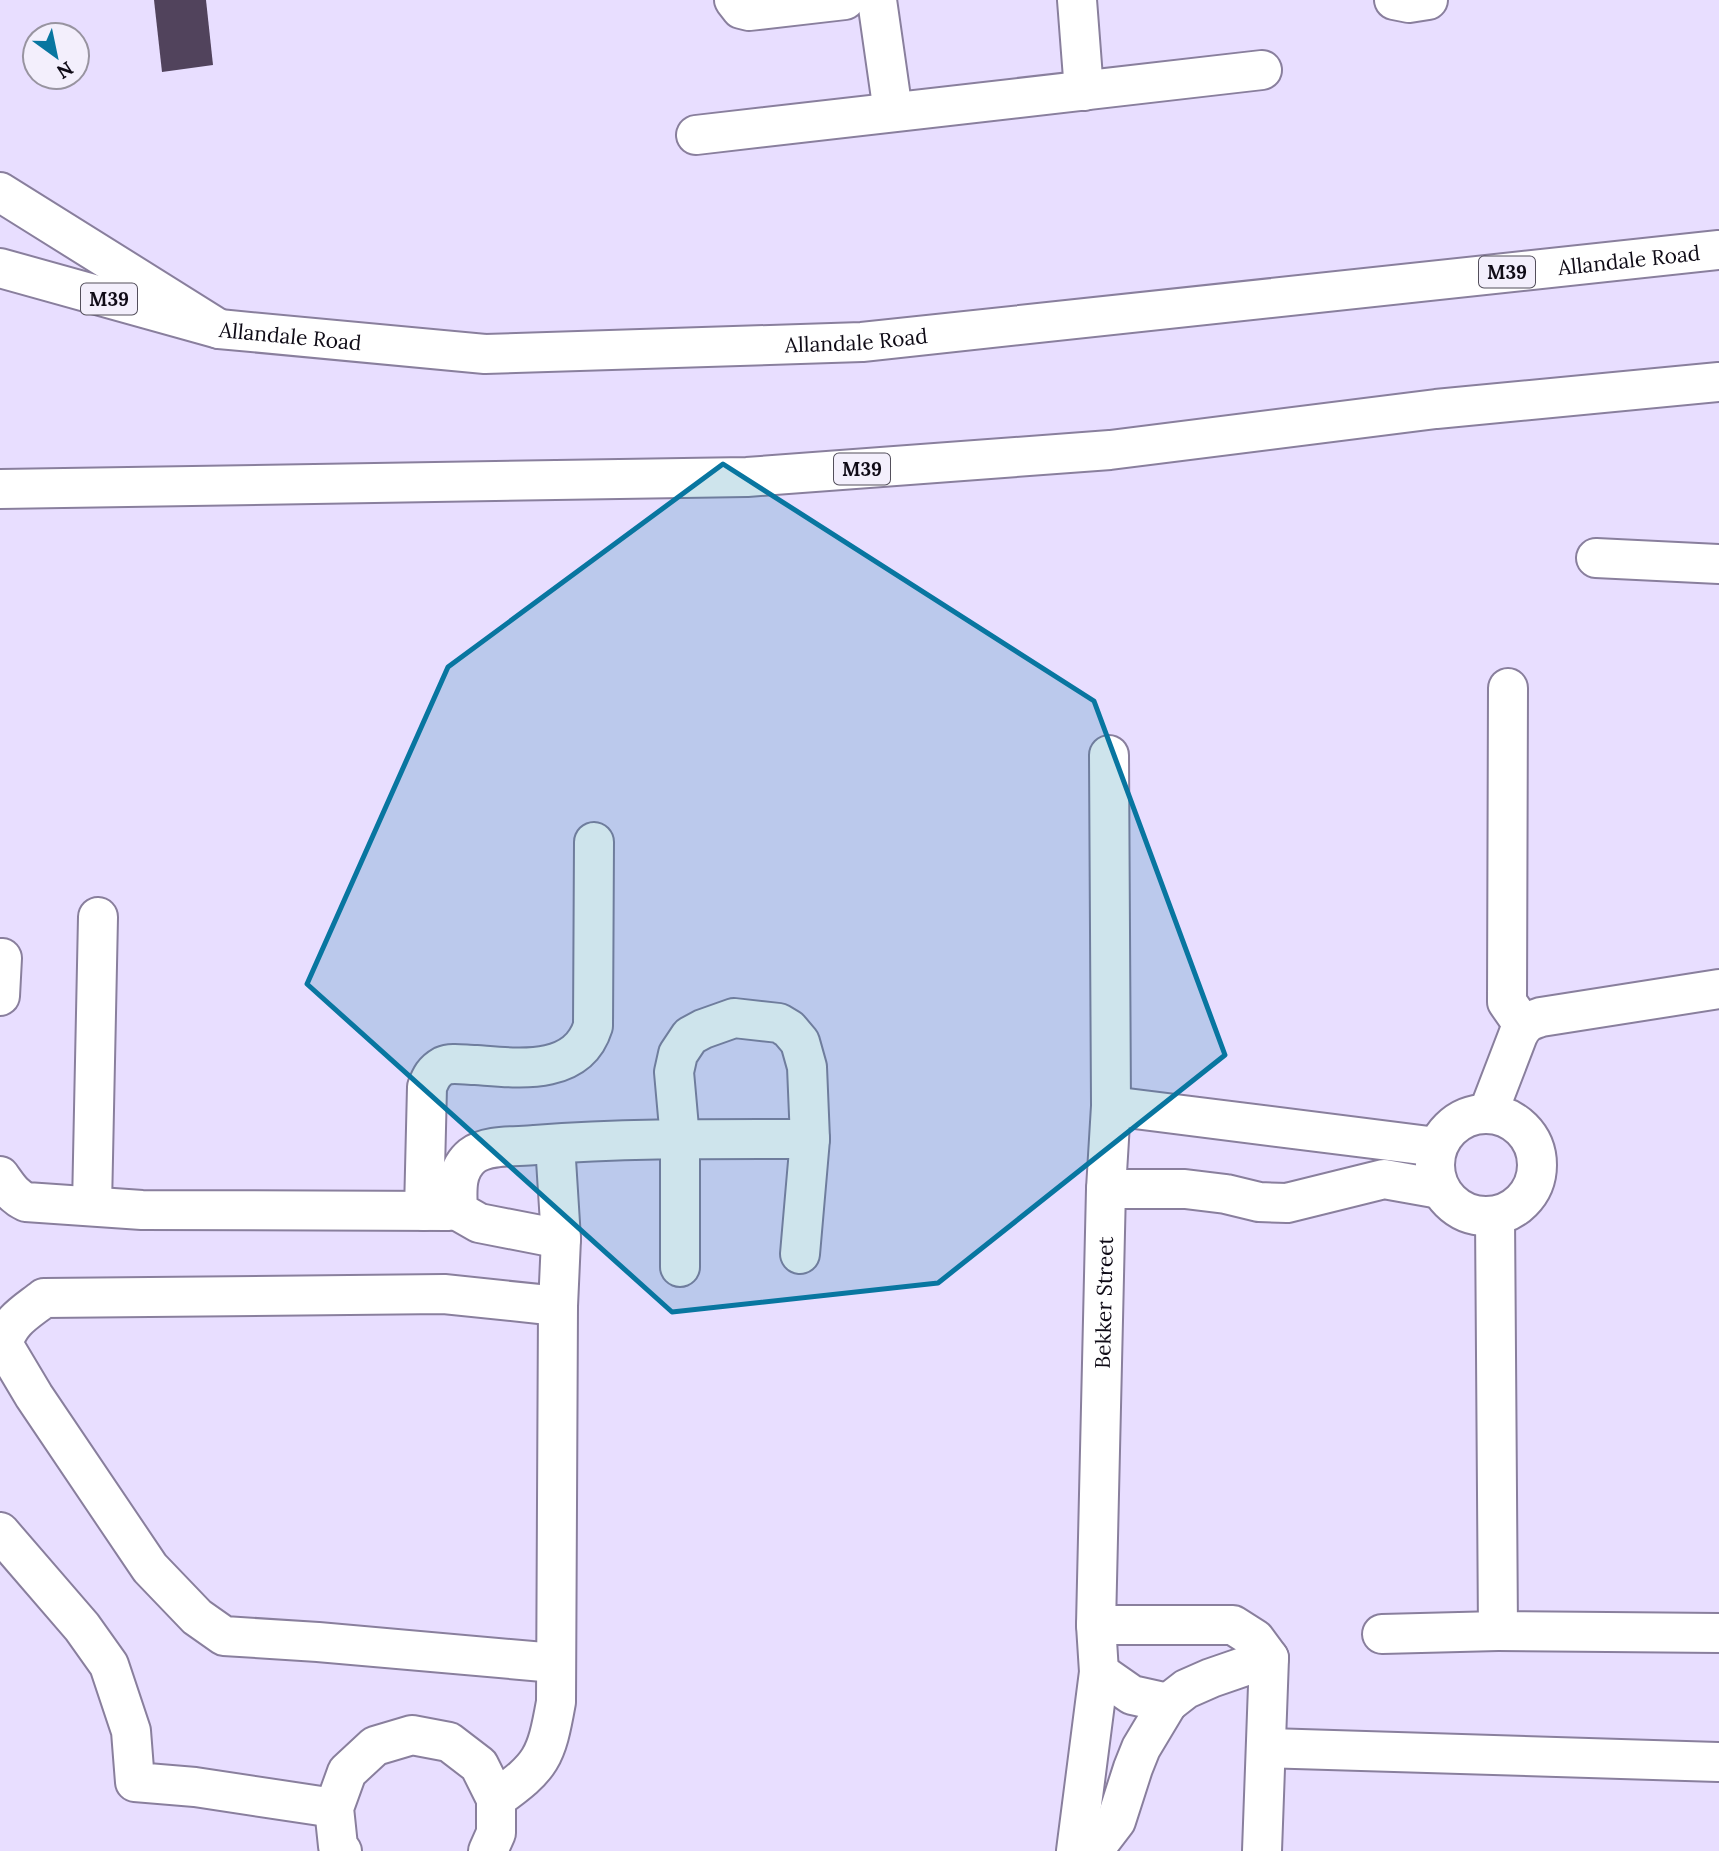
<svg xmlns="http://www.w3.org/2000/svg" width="1719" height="1851" font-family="Lora,serif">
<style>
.building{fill:#51435c}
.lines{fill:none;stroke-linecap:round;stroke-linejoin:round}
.minor-casing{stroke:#897f9d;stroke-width:42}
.major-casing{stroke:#897f9d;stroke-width:42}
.highway-casing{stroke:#897f9d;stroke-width:42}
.minor{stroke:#fff;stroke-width:38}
.major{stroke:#fff;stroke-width:38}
.highway{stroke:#fff;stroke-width:38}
.marked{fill:#0876a0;fill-opacity:0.2;stroke:#0876a0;stroke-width:5;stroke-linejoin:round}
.labels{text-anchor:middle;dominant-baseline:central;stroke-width:7;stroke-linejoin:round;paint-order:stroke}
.shield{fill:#f3effc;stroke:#534f5b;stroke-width:2}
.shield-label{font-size:19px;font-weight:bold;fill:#0f0b16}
.street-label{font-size:21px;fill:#0f0b16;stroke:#f3effc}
</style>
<rect width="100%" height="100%" fill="#e8deff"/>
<path class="building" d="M154,0H206L213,65L162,72Z"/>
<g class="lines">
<g class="minor-casing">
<g id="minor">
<path d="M734,0L741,9L749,11L845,0"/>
<path d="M877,0L893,112"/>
<path d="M1077,0L1084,91"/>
<path d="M1394,0L1409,3L1428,0"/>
<path d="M696,135L1262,70"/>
<path d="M1596,558L1719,564"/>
<path d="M1508,688L1507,1002L1523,1025"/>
<path d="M0,996L2,958"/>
<path d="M1111,1106L1437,1147"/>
<path d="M1488,1113L1518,1035C1524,1023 1529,1021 1541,1017L1719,989"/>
<circle cx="1486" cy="1165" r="51"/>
<path d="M0,1176C8,1187 13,1196 26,1202L142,1210L449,1211"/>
<path d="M1106,1189H1185L1226,1194L1259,1202L1287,1203L1384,1179L1440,1189"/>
<path d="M92,1206L98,917"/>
<path d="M424,1211L427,1087C431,1077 434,1071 443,1066C452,1062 465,1065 476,1065C517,1068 577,1077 593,1026L594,842"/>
<path d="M1495,1216L1498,1631L1719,1633"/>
<path d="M561,1239L479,1223L458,1211C457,1191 455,1170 472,1156C488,1144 516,1147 535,1145C626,1138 718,1139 810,1139"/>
<path d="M680,1267V1139L674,1072L678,1054L690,1036L703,1029L734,1018L779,1023L789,1029L800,1042L807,1067L810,1139L800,1254"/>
<path d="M0,1532L82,1627L109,1665L131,1731L135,1782L195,1787L334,1808"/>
<path d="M1096,1625H1233L1255,1639L1269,1658L1262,1851"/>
<path d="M1382,1634L1498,1631"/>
<path d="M555,1663L318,1642L224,1636L197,1617L150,1568L34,1396L3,1344C10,1320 25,1313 44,1298L444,1294L558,1306"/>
<path d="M1099,1672L1132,1695L1168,1703L1186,1689L1211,1678L1269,1658"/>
<path d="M1266,1748L1718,1762"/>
<path d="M496,1799C542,1766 546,1758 556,1702L558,1306L561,1239L555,1144"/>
<path d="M342,1851L338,1846L334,1808L347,1772L375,1746L412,1735L449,1742L479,1765L496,1799V1833L488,1851"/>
<path id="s1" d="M1076,1851L1099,1672L1096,1625L1106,1189L1111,1106L1109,755"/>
<path d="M1093,1851L1116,1821L1133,1768L1141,1748L1168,1703"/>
</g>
</g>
<g class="major-casing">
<g id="major">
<path id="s2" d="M0,268L219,329L485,354L862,342L1719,250"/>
<path d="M0,489L747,477L1110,450L1436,409L1719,382"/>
</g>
</g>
<g class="highway-casing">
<path id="highway" d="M0,192L219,329"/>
</g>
<use href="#minor" class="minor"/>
<use href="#major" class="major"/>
<use href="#highway" class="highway"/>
</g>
<path class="marked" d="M723,464L1094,701L1225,1055L938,1283L672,1312L307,984L448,667Z"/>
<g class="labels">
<g class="shield">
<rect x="1479" y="256.5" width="56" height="31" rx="5"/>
<rect x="81" y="283.5" width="56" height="31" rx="5"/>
<rect x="834" y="453.5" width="56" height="31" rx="5"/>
</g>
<g class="shield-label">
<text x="1507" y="272">M39</text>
<text x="109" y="299">M39</text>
<text x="862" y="469">M39</text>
</g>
<g class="street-label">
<text stroke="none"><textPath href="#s2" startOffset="1643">Allandale Road</textPath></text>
<text stroke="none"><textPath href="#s2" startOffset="299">Allandale Road</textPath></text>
<text stroke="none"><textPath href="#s2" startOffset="866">Allandale Road</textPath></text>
<text stroke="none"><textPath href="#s1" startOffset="550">Bekker Street</textPath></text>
</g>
</g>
<g transform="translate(56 56) rotate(147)"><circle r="33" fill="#f3effc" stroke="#9894a0" stroke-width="2"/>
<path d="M0-5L12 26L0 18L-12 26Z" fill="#0876a0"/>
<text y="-10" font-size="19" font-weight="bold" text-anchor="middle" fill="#0f0b16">N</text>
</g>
</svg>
